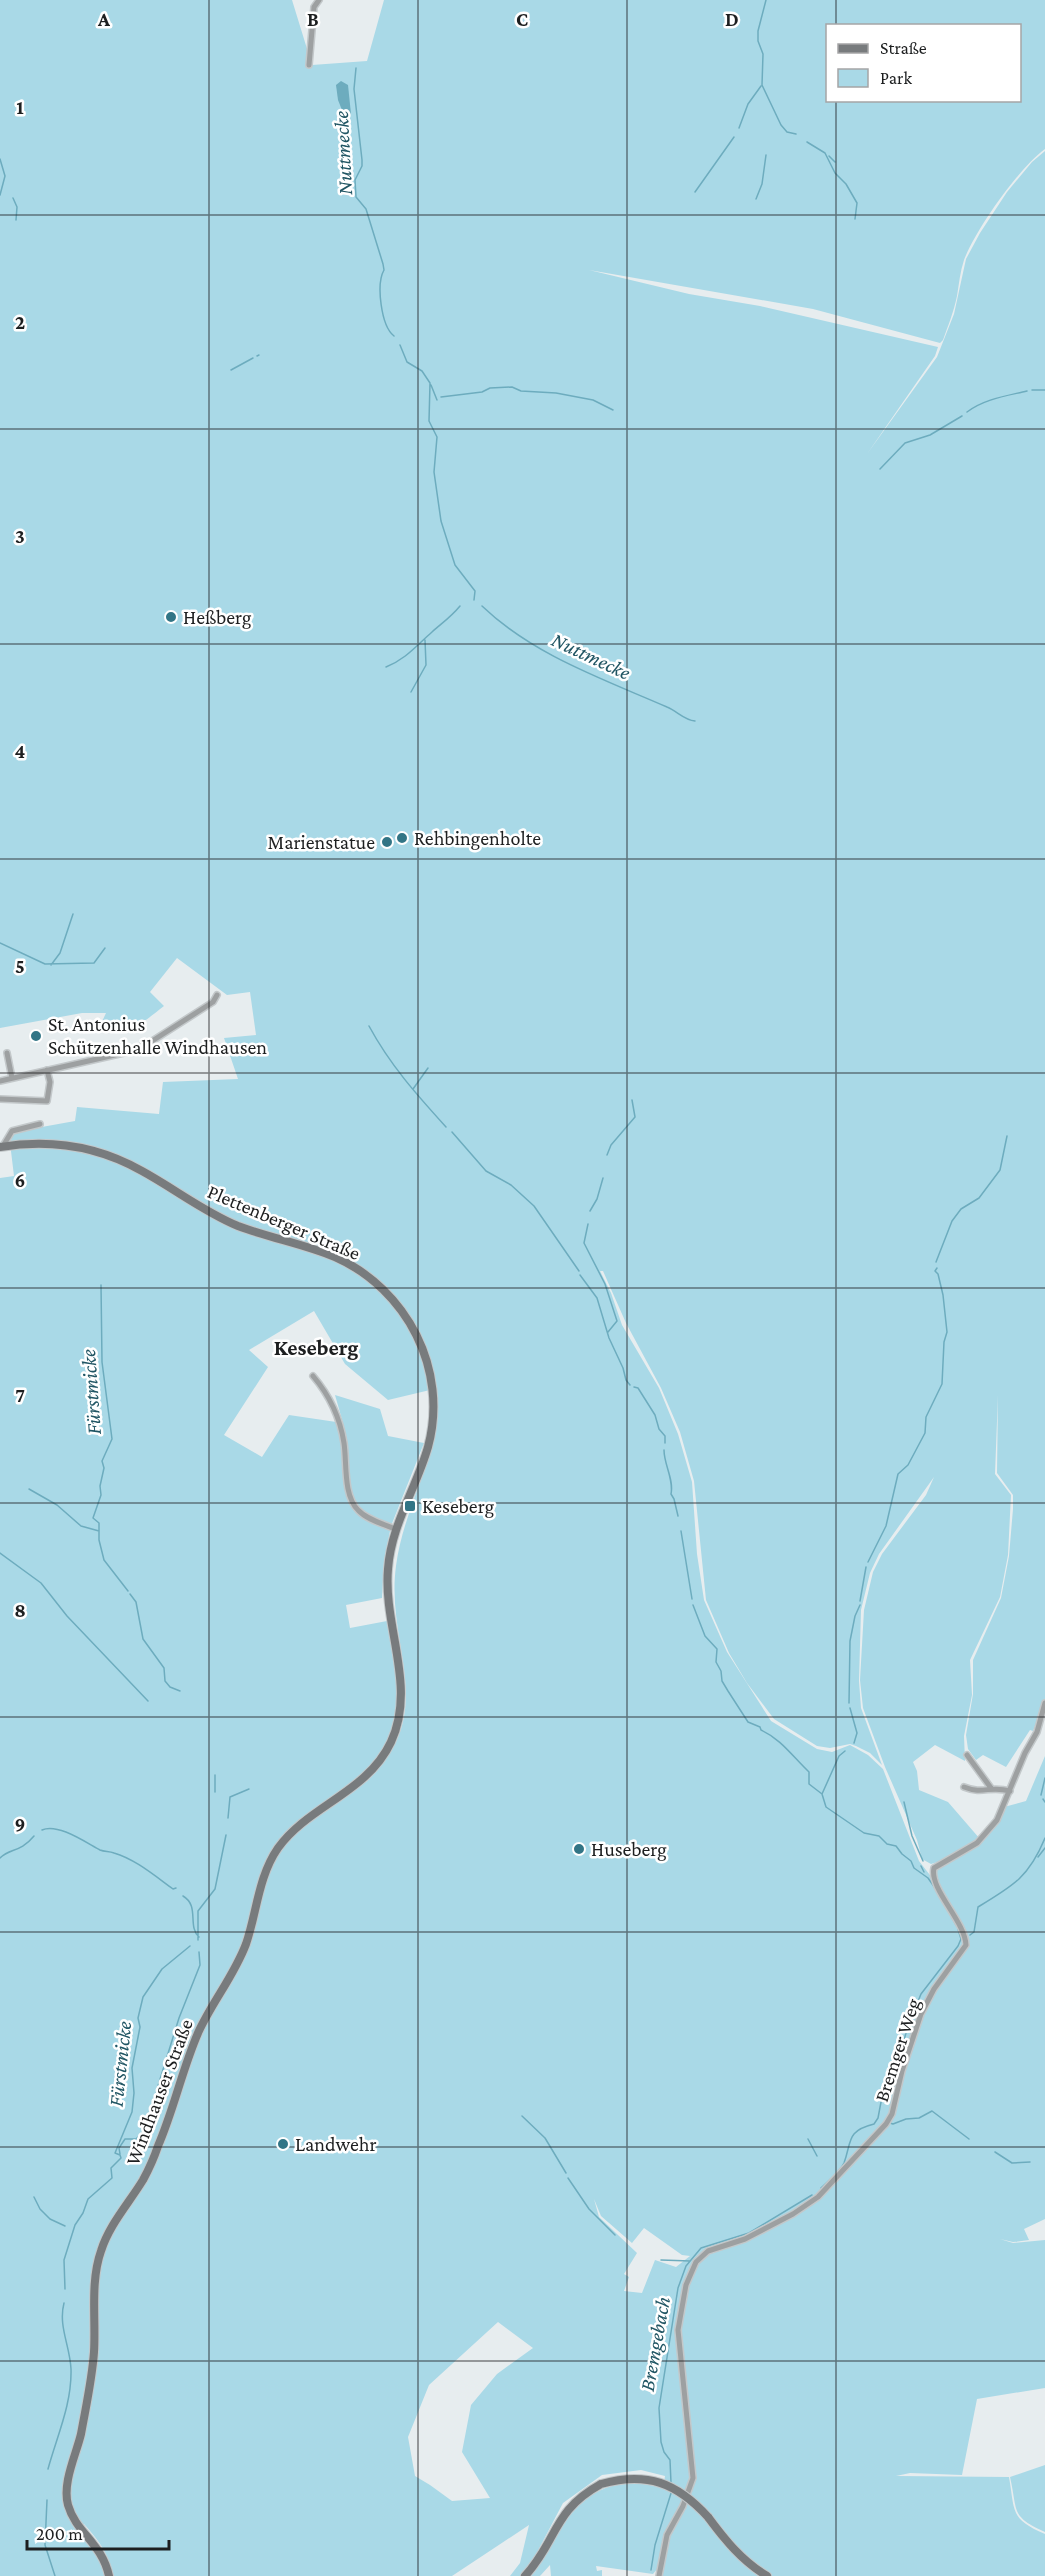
<svg xmlns="http://www.w3.org/2000/svg" width="1045" height="2576" font-family="'Crimson Pro',serif">
<style>
.green{fill:#a9d9e7;fill-rule:evenodd}
.water{fill:#6dacbe}
.lines{fill:none;stroke-linecap:round;stroke-linejoin:round}
.stream{stroke:#6dacbe;stroke-width:1.5}
.street-casing{stroke:#c3c8ca;stroke-width:8}
.secondary-casing{stroke:#c3c8ca;stroke-width:10}
.street{stroke:#9da0a1;stroke-width:5}
.secondary{stroke:#787b7d;stroke-width:8}
.secondary-bridge-casing{stroke:#c3c8ca;stroke-width:10;stroke-linecap:butt}
.secondary-bridge{stroke:#787b7d;stroke-width:8}
.grid{fill:none;stroke:#1d1f20;stroke-width:1.5;stroke-opacity:0.55}
.poi-dot{fill:#327586;stroke:#fff;stroke-width:2}
.labels{text-anchor:middle;dominant-baseline:central;stroke-width:5;stroke-linejoin:round;paint-order:stroke}
.poi-label{font-size:20px;fill:#1d1f20;stroke:#fff;text-anchor:start}
.street-label{font-size:20px;fill:#1d1f20;stroke:#fff}
.water-label{font-size:21px;font-style:italic;fill:#205563;stroke:#fff}
.quarter-label{font-size:22px;font-weight:bold;fill:#1d1f20;stroke:#fff}
.grid-label{font-size:20px;text-anchor:middle;font-weight:bold;fill:#1d1f20;stroke:#fff;stroke-width:5;stroke-linejoin:round;paint-order:stroke}
</style>
<rect width="100%" height="100%" fill="#e7edef"/>
<path class="green" d="M0,0H292L312,65L367,61L384,0H1045V149C1018,169 976,229 964,260C960,272 959,284 957,296C954,311 948,326 943,340L940,343L813,309L589,270L689,294L760,306L938,347L935,356L867,454L937,357L954,314L966,259L980,233L1007,192L1032,162L1045,151V1701L1033,1731L1030,1730L1006,1767L983,1755L976,1760L968,1749L966,1735L973,1694V1660L1001,1598L1009,1556L1013,1509V1495L997,1473L998,1395L995,1474L1011,1495L1008,1555L1000,1597L970,1660L972,1695L964,1736L965,1761L935,1745L913,1762L917,1771L919,1790L948,1802L980,1839L957,1856L931,1864L922,1859L917,1840L885,1767L863,1708L860,1680L864,1610L873,1572L882,1554L926,1495L934,1477L879,1554L870,1573L861,1610L859,1681L861,1708L882,1765L870,1753L856,1746L850,1744L830,1748L817,1746L774,1719L747,1683L729,1653L706,1600L694,1481L680,1432L661,1388L626,1323L603,1271H600L611,1293L622,1325L659,1388L678,1434L692,1482L697,1554L704,1600L727,1652L771,1721L817,1749L832,1752L850,1745L868,1755L883,1769L919,1861L933,1879L962,1931L965,1943L968,1937L937,1879V1870L979,1843L992,1831L1004,1807L1026,1801L1045,1756V2219L1024,2229L1029,2240L1013,2242L1000,2239L1013,2243L1045,2240V2388L977,2399L962,2475L910,2473L896,2476L1009,2477C1015,2512 1010,2519 1045,2534V2576H663L658,2568L653,2574L596,2566L597,2571L602,2570V2576H551L550,2565L540,2576H529C541,2563 547,2547 557,2532C583,2491 615,2475 663,2488L665,2476L641,2470L602,2475L563,2503L532,2562L520,2576H510L520,2563L529,2525L452,2576H112C110,2554 98,2540 84,2524L76,2529C90,2543 102,2556 106,2576H0V1178L14,1176L10,1143L14,1132L75,1121L77,1107L159,1114L163,1082L238,1079L224,1038L256,1035L250,992L227,995L177,958L150,992L164,1006C140,1025 131,1034 100,1026L106,1013H82L0,1028ZM828,26H1020V100H828ZM314,1311L345,1364L388,1400L430,1390L437,1397C436,1407 436,1418 434,1429C427,1476 402,1518 396,1566C385,1648 441,1711 366,1782L362,1781C371,1768 381,1755 388,1741C405,1705 393,1659 387,1621L350,1628L346,1605L382,1598L384,1561L391,1526L424,1443L388,1436L380,1409L335,1395L343,1423L289,1415L262,1457L224,1435L268,1367L249,1350ZM594,2199L601,2216L632,2243L644,2228L682,2255L690,2256L676,2267L655,2260L642,2293L624,2291L629,2277L624,2274L637,2253L599,2217ZM498,2322L533,2348L497,2374L471,2405L462,2452L490,2498L452,2501L430,2485L415,2476L408,2437L429,2385Z
M1045,2465V2532C1010,2516 1018,2512 1010,2477Z"/>
<path class="water" d="M341,81L348,85L351,114L348,117L344,115L338,100L336,85Z"/>
<g class="lines">
<path class="stream" d="M766,0L758,31V41L763,54L762,85L781,125L787,132L796,134
M356,68L354,89L362,160V166L355,180L356,197L366,209L383,264L384,270C376,284 381,326 394,336
M739,128L748,104L761,86
M807,142L825,153L835,173L846,184L857,203L855,219
M829,156L835,162
M0,159L5,176L0,195
M695,192L734,137
M13,198L17,207L16,220
M756,199L762,184L766,155
M400,345L407,362L422,371L430,383L429,421L437,437L434,472L441,521L455,565L475,591L474,600
M257,356L259,355
M231,370L253,358
M431,385L437,400
M1032,390H1045
M441,397L482,392L490,388L512,387L521,391L556,393L593,400L613,410
M967,412C984,399 1006,396 1027,391
M880,469L905,443L930,435L962,416
M482,606C533,655 603,679 667,707C677,711 684,720 695,721
M386,667C406,659 416,646 432,632C442,623 451,617 460,606
M411,692L426,665L425,640
M0,943L45,964L94,963L105,948
M51,965L60,953L73,914
M369,1026C390,1065 417,1095 446,1127
M413,1089L428,1068
M452,1132L486,1171L511,1185L534,1206L579,1271
M607,1155L611,1145L635,1117L632,1100
M590,1211L597,1199L603,1178
M588,1224L584,1243L605,1284L617,1321L608,1332
M936,1262L952,1221L961,1209L979,1198L1000,1170L1007,1136
M580,1275L597,1298L609,1338L623,1368L626,1380L630,1385
M101,1285L102,1362L112,1439L102,1461L104,1468L100,1486L101,1495L93,1518L99,1523V1540L104,1560L128,1591
M634,1387L638,1388L655,1415L659,1429L665,1436V1443
M664,1450C664,1465 674,1479 671,1494L674,1499L678,1516
M29,1489L57,1505L81,1526L99,1531
M681,1531L692,1599
M0,1553L41,1583L67,1616L148,1701
M868,1562L886,1526L898,1474L908,1465L925,1433L926,1417L942,1384L944,1342L947,1332L943,1295L938,1274L935,1271L937,1268
M130,1594L136,1602L143,1639L164,1668L165,1681L170,1687L180,1691
M860,1601L866,1567
M693,1605L705,1636L717,1649L716,1662L721,1671L722,1681L728,1691L748,1722L760,1727L761,1730C781,1739 793,1757 809,1772V1784L822,1794L826,1807L864,1833L879,1836L887,1844L896,1846L902,1854L911,1861L914,1868L928,1878L935,1888
M849,1703L850,1641L855,1616L860,1605
M850,1708L857,1733L854,1743
M215,1775V1792
M822,1794L839,1756L845,1751
M1041,1795L1045,1778
M1043,1799L1045,1802
M904,1802L912,1836L923,1861
M228,1818L230,1797L249,1789
M42,1830C58,1823 85,1842 100,1850C105,1852 109,1851 114,1853C135,1859 155,1876 173,1889L176,1888
M1038,1857L1045,1848
M0,1858C10,1848 20,1853 34,1836
M921,1866L924,1872
M183,1896C200,1906 187,1926 199,1937
M948,1910L956,1925
M970,1935L974,1932L978,1907C1013,1886 1029,1877 1045,1838
M198,1940V1911L215,1889L226,1835
M522,2116L545,2138L566,2173
M890,2123L893,2124L906,2119L919,2118L932,2111L969,2139
M808,2139L817,2156
M995,2152L1012,2163L1030,2162
M120,2154L119,2148L125,2139H136L144,2131L179,2018L200,1965L199,1952
M568,2178L589,2209L615,2235
M821,2188C828,2181 840,2172 844,2163C852,2141 846,2131 874,2124L878,2118L881,2102L891,2086L908,2026L921,1994L958,1946L961,1939L958,1929
M34,2197L40,2209L50,2219L65,2226
M661,2260L690,2261
M65,2289L64,2260L75,2225L83,2213L88,2199L112,2178L111,2168L121,2158L120,2155L115,2153L132,2112L134,2093L132,2068L140,2027L138,2018L143,1997L162,1969L190,1946
M48,2469C57,2436 72,2404 71,2369C70,2346 58,2326 64,2303
M671,2483L670,2460L664,2452L661,2442L659,2408L678,2288L686,2266L701,2248L749,2233L812,2195
M47,2500L45,2545L55,2576
M651,2570L655,2545L672,2490"/>
<g class="street-casing">
<path id="street" d="M309,65L314,7L319,0
M7,1053L12,1078
M0,1081L128,1052L149,1043L213,1002L217,995
M0,1099L47,1101L50,1082L47,1070
M3,1146L12,1131L40,1124
M313,1376C330,1396 340,1417 344,1443C347,1463 343,1495 358,1510C367,1520 384,1524 395,1529
M967,1755L991,1788
M964,1787C984,1795 989,1785 1010,1791
M659,2576L667,2535L683,2506L693,2478L678,2330L686,2285L696,2262L708,2251L745,2239L793,2214L818,2197L886,2124L892,2114L902,2071L921,2014L934,1989L966,1945C965,1921 929,1889 934,1868L977,1843L997,1820L1025,1753L1037,1732L1045,1703"/>
</g>
<g class="secondary-casing">
<path id="secondary" d="M0,1147C49,1139 98,1146 142,1171C175,1189 204,1212 238,1226C270,1238 304,1244 335,1257C407,1289 449,1370 428,1447C416,1489 391,1525 388,1569C383,1627 417,1686 391,1742C367,1793 309,1805 278,1848C258,1877 257,1912 246,1944C234,1976 212,2002 198,2033C182,2070 174,2109 158,2146C154,2158 149,2169 143,2180C129,2203 109,2225 101,2251C90,2282 96,2319 94,2352C92,2380 86,2406 81,2434C76,2455 62,2483 68,2505C76,2533 102,2543 109,2576
M708,2517C725,2540 742,2561 767,2576
M525,2576C558,2540 552,2511 601,2484"/>
</g>
<use href="#street" class="street"/>
<use href="#secondary" class="secondary"/>
<g class="secondary-bridge-casing">
<path id="secondary-bridge" d="M601,2484C647,2471 677,2483 708,2517"/>
</g>
<use href="#secondary-bridge" class="secondary-bridge"/>
</g>
<path class="grid" d="M209,0V2576M418,0V2576M627,0V2576M836,0V26M836,100V2576M0,215H1045M0,429H1045M0,644H1045M0,859H1045M0,1073H1045M0,1288H1045M0,1503H1045M0,1717H1045M0,1932H1045M0,2147H1045M0,2361H1045"/>
<g class="poi-dot">
<circle cx="171" cy="617" r="6"/>
<circle cx="402" cy="838" r="6"/>
<circle cx="387" cy="842" r="6"/>
<circle cx="36" cy="1036" r="6"/>
<rect x="404" y="1500" width="12" height="12" rx="3"/>
<circle cx="579" cy="1849" r="6"/>
<circle cx="283" cy="2144" r="6"/>
</g>
<g class="labels">
<g class="poi-label">
<text x="183" y="617">Heßberg</text>
<text x="414" y="838">Rehbingenholte</text>
<text x="375" y="842" text-anchor="end">Marienstatue</text>
<text x="48" y="1024">St. Antonius<tspan x="48" dy="23">Schützenhalle Windhausen</tspan></text>
<text x="422" y="1506">Keseberg</text>
<text x="591" y="1849">Huseberg</text>
<text x="295" y="2144">Landwehr</text>
</g>
<g class="street-label">
<text transform="translate(284 1222) rotate(23)">Plettenberger Straße</text>
<text transform="translate(897 2050) rotate(-72)">Bremger Weg</text>
<text transform="translate(159 2092) rotate(-69)">Windhauser Straße</text>
</g>
<g class="water-label">
<text transform="translate(343 153) rotate(-93)">Nuttmecke</text>
<text transform="translate(591 656) rotate(25)">Nuttmecke</text>
<text transform="translate(91 1392) rotate(-94)">Fürstmicke</text>
<text transform="translate(120 2064) rotate(-84)">Fürstmicke</text>
<text transform="translate(655 2344) rotate(-80)">Bremgebach</text>
</g>
<g class="quarter-label">
<text x="316" y="1347">Keseberg</text>
</g>
</g>
<g class="grid-label">
<text x="104" y="26">A</text>
<text x="313" y="26">B</text>
<text x="522" y="26">C</text>
<text x="732" y="26">D</text>
<text x="20" y="114">1</text>
<text x="20" y="329">2</text>
<text x="20" y="543">3</text>
<text x="20" y="758">4</text>
<text x="20" y="973">5</text>
<text x="20" y="1187">6</text>
<text x="20" y="1402">7</text>
<text x="20" y="1617">8</text>
<text x="20" y="1831">9</text>
</g>
<rect x="826" y="24" width="195" height="78" fill="#ffffff" stroke="#a5a5a6" stroke-width="1.5"/>
<rect x="838" y="44" width="30" height="9" fill="#787b7d" stroke="#a5a5a6" stroke-width="1.5"/>
<text x="880" y="54" font-size="18" fill="#1d1f20">Straße</text>
<rect x="838" y="69" width="30" height="18" fill="#a9d9e7" stroke="#a5a5a6" stroke-width="1.5"/>
<text x="880" y="84" font-size="18" fill="#1d1f20">Park</text>
<path d="M27 2540v9h142v-9" fill="none" stroke="#1d1f20" stroke-width="3"/>
<text x="36" y="2540" font-size="18" fill="#1d1f20" stroke="#ffffff" stroke-width="4.5" paint-order="stroke">200 m</text>
</svg>
